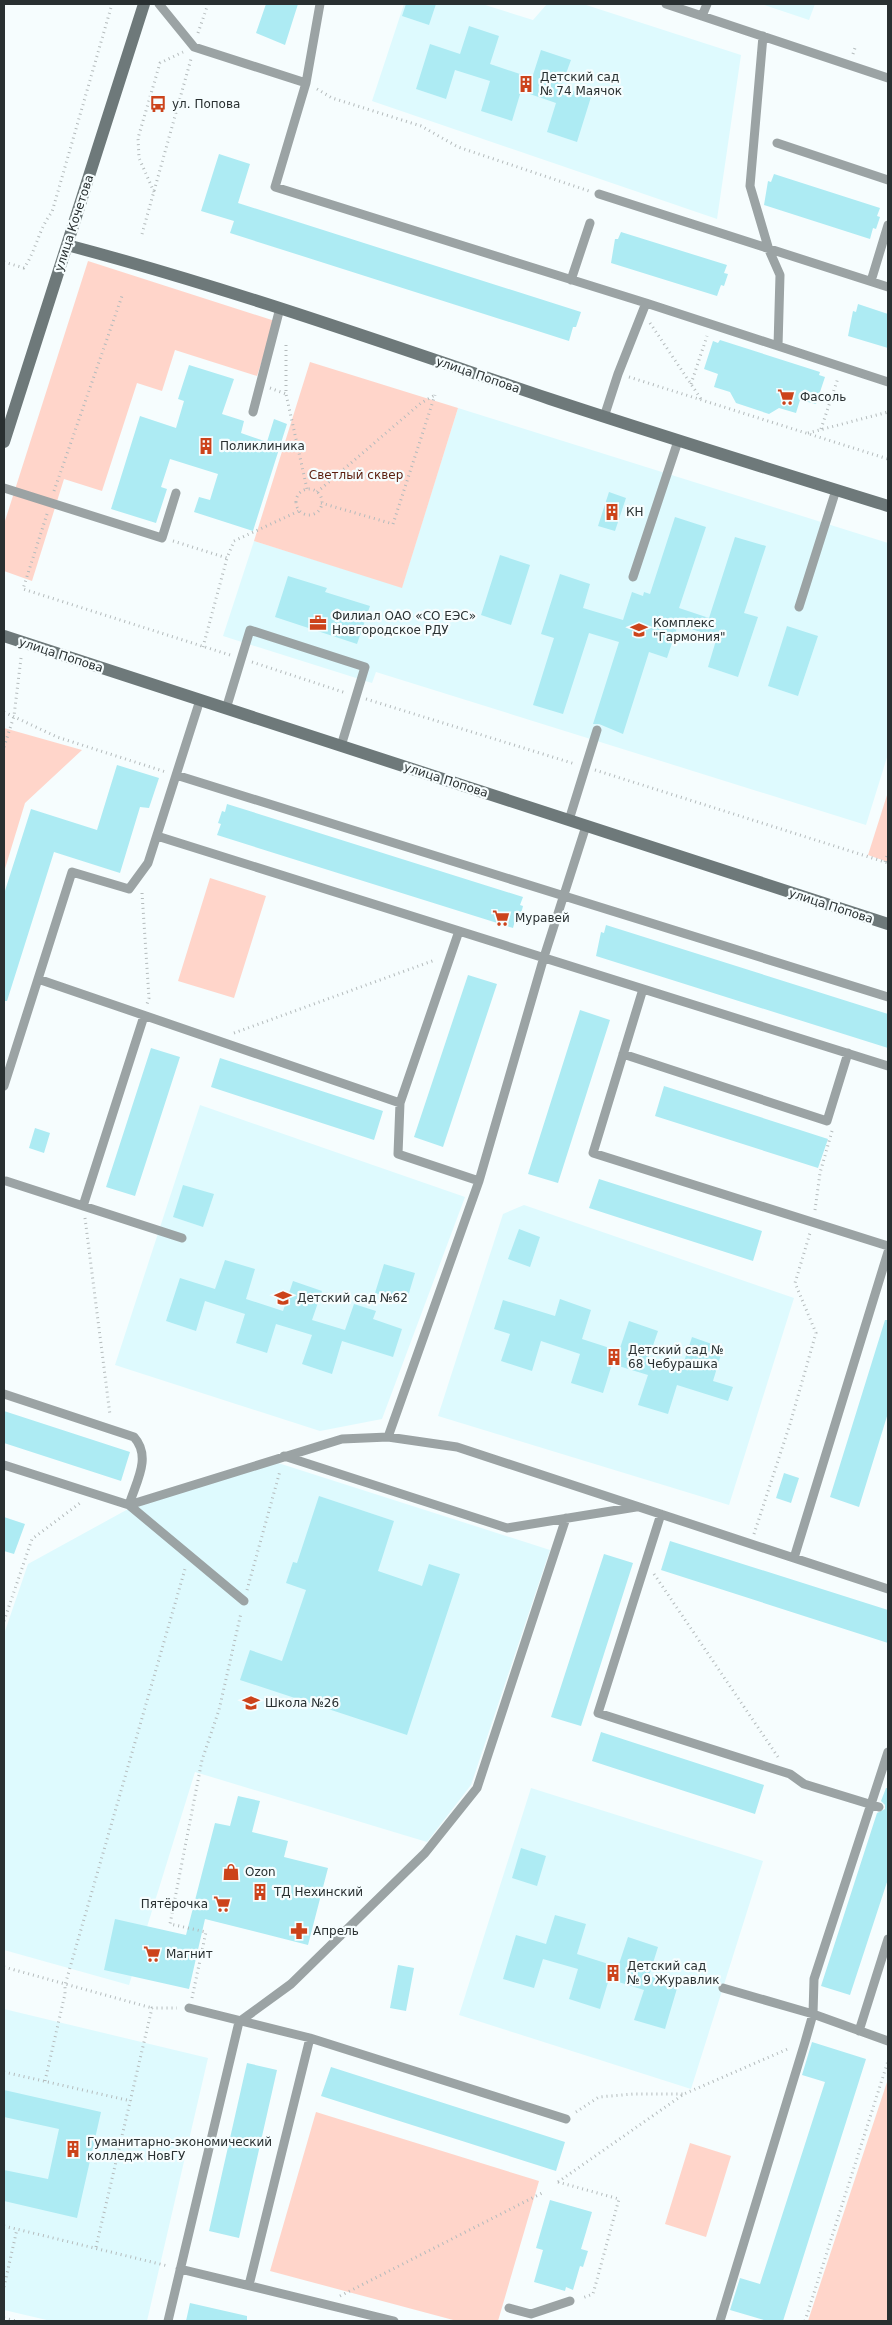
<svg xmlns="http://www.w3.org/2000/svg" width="892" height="2325" font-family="'DejaVu Sans',sans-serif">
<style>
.built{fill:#defafe}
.green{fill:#ffd5ca}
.building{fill:#adebf3}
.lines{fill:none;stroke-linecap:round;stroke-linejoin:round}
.path{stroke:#b4bbbc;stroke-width:3;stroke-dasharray:1 4;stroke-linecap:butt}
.lane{stroke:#9ba3a4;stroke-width:9}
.secondary{stroke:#6e797a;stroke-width:12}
.labels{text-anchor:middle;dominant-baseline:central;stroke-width:4.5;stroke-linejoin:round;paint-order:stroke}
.poi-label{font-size:12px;fill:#293031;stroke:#f6fdfe;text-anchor:start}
.street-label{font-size:12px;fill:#293031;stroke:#f6fdfe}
.park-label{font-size:12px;fill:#5b1e0e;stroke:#f6fdfe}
</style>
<rect width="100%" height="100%" fill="#f6fdfe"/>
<path class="built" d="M404,4H482L533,20L547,4H583L741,55L717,219L372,101Z
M761,4H815L809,20Z
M458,408L888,543V754L866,825L376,672L372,683L223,636L254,541L402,587Z
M200,1105L465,1197L382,1419L320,1431L115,1365Z
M524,1205L794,1298L729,1505L438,1416L503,1214Z
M275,1462L550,1550L471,1785L427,1842L195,1772L129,1985L4,1950V1634L28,1564L130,1508Z
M531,1788L763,1861L691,2089L459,2015Z
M4,2009L208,2058L147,2321H51L4,2310Z"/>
<path class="green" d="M88,261L275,321L257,376L175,350L162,391L137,383L102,491L64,479L32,581L4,571V524Z
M310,362L458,408L402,588L254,541Z
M4,728L82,750L25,803L4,872Z
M888,792V862L868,855Z
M210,878L266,896L234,998L178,981Z
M888,2079V2321H808Z
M316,2112L539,2181L498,2321H457L270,2271Z
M690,2143L731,2156L706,2237L665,2224Z"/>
<path class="building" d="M266,4H298L285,45L256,33Z
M406,4H436L429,25L402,16Z
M469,26L499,36L490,64L532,78L541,50L571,60L561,87L591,97L577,142L547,132L556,103L521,91L512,121L481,111L490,81L455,70L446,99L416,89L430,44L460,54Z
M219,154L250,164L238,203L581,312L576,327H573L569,341L230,233L234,221L201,211Z
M774,174L880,208L877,216L880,217L876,229L873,228L870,239L764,205L768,181L771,182Z
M621,232L727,265L724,273L728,274L724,286L721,285L717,296L611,263L615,239H618Z
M858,304L888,314V348L848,336L853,311L856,312Z
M720,340L820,372L819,375L825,377L816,404L800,400L796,413L779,408L769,414L736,403L730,392L714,387L718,374L704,369L713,341L718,343Z
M189,365L234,379L222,414L244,421L241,433L267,442L274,419L287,424L253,531L194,512L199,497L210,500L218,474L170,459L161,487L167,489L156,523L111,509L140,416L176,428L184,401L178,399Z
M609,492L626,498L615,531L598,526Z
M675,517L706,527L679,608L709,618L735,537L766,546L744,613L758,617L738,677L708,667L717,637L678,625L667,658L649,652L623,734L599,724H593L619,642L589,633L563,714L533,705L554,638L541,634L560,574L590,584L583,608L623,620L632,592L643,596L644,592L650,594Z
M500,555L530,565L511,625L481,615Z
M288,576L327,588L325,592L370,606L357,644L275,617Z
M787,626L818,636L798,696L768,686Z
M117,765L159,778L149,808L140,807L120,873L54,852L7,1001H4V894L31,809L97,830Z
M227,804L523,897L520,905L523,906L520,918L516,917L513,928L217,835L221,824L218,823L222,811L225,812Z
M606,925L888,1014V1048L596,956L601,932L604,933Z
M468,975L497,984L443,1147L414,1137Z
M580,1010L610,1020L558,1183L528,1174Z
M151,1048L180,1057L135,1196L106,1187Z
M220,1058L383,1111L374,1140L211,1087Z
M664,1086L828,1139L818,1168L655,1116Z
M35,1128L50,1133L44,1153L29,1148Z
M599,1179L762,1231L753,1261L589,1208Z
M183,1185L214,1194L203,1227L173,1217Z
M519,1229L540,1237L530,1267L508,1259Z
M225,1260L255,1269L246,1299L283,1311L293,1281L322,1291L312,1320L345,1330L354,1304L376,1311L373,1319L402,1329L393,1357L342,1341L332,1374L302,1364L312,1335L276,1324L267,1353L236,1343L245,1314L205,1301L196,1331L166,1321L180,1278L215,1289Z
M384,1264L415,1273L406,1303L375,1293Z
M560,1299L591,1310L582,1339L619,1351L629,1321L658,1331L648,1360L681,1371L692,1337L723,1348L713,1381L733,1387L728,1401L677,1385L668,1414L638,1405L648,1375L612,1364L603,1393L571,1383L580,1354L541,1341L532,1371L501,1361L510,1334L494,1329L503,1300L555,1316Z
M885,1320H888V1413L859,1507L830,1497Z
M4,1411L130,1452L121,1481L4,1443Z
M784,1473L799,1478L791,1503L776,1498Z
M319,1496L394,1521L378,1571L422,1586L429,1564L460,1574L407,1735L240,1680L250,1650L282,1661L306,1590L286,1583L293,1562L297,1563Z
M4,1517L25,1524L14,1554L4,1551Z
M670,1541L888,1610V1643L661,1570Z
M604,1554L633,1563L581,1726L551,1717Z
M601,1732L764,1785L755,1814L592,1761Z
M886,1788H888V1879L850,1995L821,1986L877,1813L885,1809V1805L881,1801Z
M238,1796L260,1801L252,1832L288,1841L284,1857L328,1868L308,1945L205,1919L189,1989L104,1970L115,1919L186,1935L215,1823L230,1826Z
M521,1848L546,1856L537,1886L512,1878Z
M555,1915L586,1924L577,1954L618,1967L628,1937L658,1947L649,1976L678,1985L665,2029L634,2020L644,1990L609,1979L600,2009L569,1999L578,1969L543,1959L534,1988L503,1979L516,1935L546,1944Z
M398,1965L414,1968L406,2011L390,2008Z
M812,2042L866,2059L783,2321H767L730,2310L740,2278L760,2284L825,2082L802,2075Z
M247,2063L277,2070L239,2238L209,2231Z
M331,2067L565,2142L556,2171L321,2096Z
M4,2090L101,2112L77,2218L4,2201V2170L48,2179L59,2129L4,2117Z
M550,2200L592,2212L581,2249L588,2251L583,2267L580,2266L573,2290L566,2287L565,2291L534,2282L543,2250L536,2248Z
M190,2303L247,2316V2321H186Z"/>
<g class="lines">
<path class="path" d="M198,33L208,4
M853,54L856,45
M317,89L332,98L421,126L458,147L589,191
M154,192L139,158L138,138L160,63L183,52
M142,234L191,59
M4,262L24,268C36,251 39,228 52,212L112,4
M650,323L701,399
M286,345V394L307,489
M629,377L888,459
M691,384L707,336
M270,388L286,394
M821,429L838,378
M808,433L888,412
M296 502a13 13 0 1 1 26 0a13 13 0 1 1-26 0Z
M54,491L122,296
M317,492L421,403L435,395
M321,503L393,524L435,395
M47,514L23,589L230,655
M173,541L227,558L234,541L299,511
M203,647L227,558
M252,662L346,693
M366,699L575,764
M4,712L57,737L166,772
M4,747L14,716L21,658
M595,770L888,863
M885,862L888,853
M142,893L149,998L147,1004
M234,1033L435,960
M815,1210L820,1173L832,1131
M85,1218L110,1415
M754,1534L790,1424L816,1333L795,1283L810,1233
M654,1574L778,1757
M247,1590L280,1471
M4,1621L32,1539L80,1503
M4,1967L152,2008
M192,1998L206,1932L170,1924L202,1760L219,1710L241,1613
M4,2072L131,2101
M45,2081L65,1994V1985L185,1569
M576,2112L599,2097L633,2094H683
M558,2182L684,2094L790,2048
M558,2182L619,2199L593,2294L582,2298
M4,2226L168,2266
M96,2247L152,2008H177
M4,2287L17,2229
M340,2296L544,2192
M4,2318L16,2321
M805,2321L888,2061"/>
<path class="lane" d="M159,4L194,47L306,83L320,4
M666,4L888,78
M702,16L707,4
M763,36L750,186L769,250L780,275L778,346L888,382
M306,83L275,187L646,303L618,374L604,417
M777,143L888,180
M599,194L888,287
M571,280L590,223
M871,281L888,225
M646,303L778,346
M253,412L280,308
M4,488L162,538L176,493
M633,577L678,441
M799,607L836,490
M226,709L250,630L365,667L341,746
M176,775L888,997
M569,820L597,730
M157,836L888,1066
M38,979L400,1103L459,931
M643,989L593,1153L888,1246
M623,1054L827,1121L848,1053
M4,1086L72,872L129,889L148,863L200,700
M400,1103L398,1154L479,1181
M6,1181L182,1238
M83,1206L144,1016
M4,1394L134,1437C152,1457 136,1482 129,1505
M388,1437L479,1181L544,957L586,826
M284,1456L507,1528L636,1507
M4,1465L129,1505L244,1601
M129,1505L342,1439L388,1437L457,1447L888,1589
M661,1514L598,1713L790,1774L804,1784L879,1807
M794,1558L888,1252
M723,1988L813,2014L888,2041
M189,2008L310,2038L566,2119
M859,2031L888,1939
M180,2269L394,2321
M249,2285L310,2038
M509,2308L531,2314L570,2301
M168,2321L239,2022L291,1984L425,1853L477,1788L566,1518
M720,2321L805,2042L813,2014L814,1979L888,1752"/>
<path class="secondary" d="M67,245C230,288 390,345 550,399C662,436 775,471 888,506
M4,442L144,4
M4,636L888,924"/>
</g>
<defs>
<g id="building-bare" transform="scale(1.35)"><path d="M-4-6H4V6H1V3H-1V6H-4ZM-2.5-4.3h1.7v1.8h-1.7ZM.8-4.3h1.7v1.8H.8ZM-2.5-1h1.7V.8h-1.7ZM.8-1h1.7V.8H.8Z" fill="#cc431b" stroke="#f6fdfe" stroke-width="2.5" paint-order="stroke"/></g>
<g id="bus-bare" transform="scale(1.35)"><path d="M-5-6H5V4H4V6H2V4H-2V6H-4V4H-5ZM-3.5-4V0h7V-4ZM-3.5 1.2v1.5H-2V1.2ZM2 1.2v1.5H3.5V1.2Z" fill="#cc431b" stroke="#f6fdfe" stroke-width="2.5" paint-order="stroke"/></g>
<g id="supermarket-bare" transform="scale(1.35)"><path d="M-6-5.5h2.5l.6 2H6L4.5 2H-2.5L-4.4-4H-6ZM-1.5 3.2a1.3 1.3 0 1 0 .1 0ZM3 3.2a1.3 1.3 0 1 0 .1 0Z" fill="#cc431b" stroke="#f6fdfe" stroke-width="2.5" paint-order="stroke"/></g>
<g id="office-bare" transform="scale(1.35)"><path d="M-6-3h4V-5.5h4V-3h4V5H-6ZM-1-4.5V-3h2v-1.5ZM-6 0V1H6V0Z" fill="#cc431b" stroke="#f6fdfe" stroke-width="2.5" paint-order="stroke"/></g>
<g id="school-bare" transform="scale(1.35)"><path d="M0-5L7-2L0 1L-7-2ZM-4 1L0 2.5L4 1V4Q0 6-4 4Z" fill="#cc431b" stroke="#f6fdfe" stroke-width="2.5" paint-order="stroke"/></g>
<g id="shop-bare" transform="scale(1.35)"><path d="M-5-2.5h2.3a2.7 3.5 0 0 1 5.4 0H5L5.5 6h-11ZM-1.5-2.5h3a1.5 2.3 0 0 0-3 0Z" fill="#cc431b" stroke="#f6fdfe" stroke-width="2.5" paint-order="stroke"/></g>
<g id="pharmacy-bare" transform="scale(1.35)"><path d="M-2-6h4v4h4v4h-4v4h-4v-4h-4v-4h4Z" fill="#cc431b" stroke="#f6fdfe" stroke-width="2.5" paint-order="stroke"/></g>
</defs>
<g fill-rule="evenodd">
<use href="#building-bare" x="526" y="84"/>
<use href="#bus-bare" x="158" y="104"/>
<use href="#supermarket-bare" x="786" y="397"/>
<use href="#building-bare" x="206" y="446"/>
<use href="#building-bare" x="612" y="512"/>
<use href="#office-bare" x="318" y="623"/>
<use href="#school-bare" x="639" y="630"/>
<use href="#supermarket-bare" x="501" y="918"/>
<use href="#school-bare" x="283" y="1298"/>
<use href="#building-bare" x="614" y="1357"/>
<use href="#school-bare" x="251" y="1703"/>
<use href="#shop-bare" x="231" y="1872"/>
<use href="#building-bare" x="260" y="1892"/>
<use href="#supermarket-bare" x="222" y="1904"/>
<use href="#pharmacy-bare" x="299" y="1931"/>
<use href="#supermarket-bare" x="152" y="1954"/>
<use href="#building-bare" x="613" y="1973"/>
<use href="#building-bare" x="73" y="2149"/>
</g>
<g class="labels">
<g class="poi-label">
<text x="540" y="77">Детский сад<tspan x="540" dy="14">№ 74 Маячок</tspan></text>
<text x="172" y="104">ул. Попова</text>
<text x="800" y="397">Фасоль</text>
<text x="220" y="446">Поликлиника</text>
<text x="626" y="512">КН</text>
<text x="332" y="616">Филиал ОАО «СО ЕЭС»<tspan x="332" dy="14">Новгородское РДУ</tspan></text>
<text x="653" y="623">Комплекс<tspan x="653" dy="14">"Гармония"</tspan></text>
<text x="515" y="918">Муравей</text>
<text x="297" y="1298">Детский сад №62</text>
<text x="628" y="1350">Детский сад №<tspan x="628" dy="14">68 Чебурашка</tspan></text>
<text x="265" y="1703">Школа №26</text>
<text x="245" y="1872">Ozon</text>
<text x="274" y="1892">ТД Нехинский</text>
<text x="208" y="1904" text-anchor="end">Пятёрочка</text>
<text x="313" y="1931">Апрель</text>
<text x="166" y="1954">Магнит</text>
<text x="627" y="1966">Детский сад<tspan x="627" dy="14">№ 9 Журавлик</tspan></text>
<text x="87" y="2142">Гуманитарно-экономический<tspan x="87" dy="14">колледж НовГУ</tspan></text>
</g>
<g class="street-label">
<text transform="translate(74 223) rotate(-72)">улица Кочетова</text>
<text transform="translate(478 375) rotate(19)">улица Попова</text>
<text transform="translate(61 655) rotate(18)">улица Попова</text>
<text transform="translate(446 780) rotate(18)">улица Попова</text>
<text transform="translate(831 906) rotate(18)">улица Попова</text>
</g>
<g class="park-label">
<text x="356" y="475">Светлый сквер</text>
</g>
</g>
<rect width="892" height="2325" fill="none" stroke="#293031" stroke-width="10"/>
</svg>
